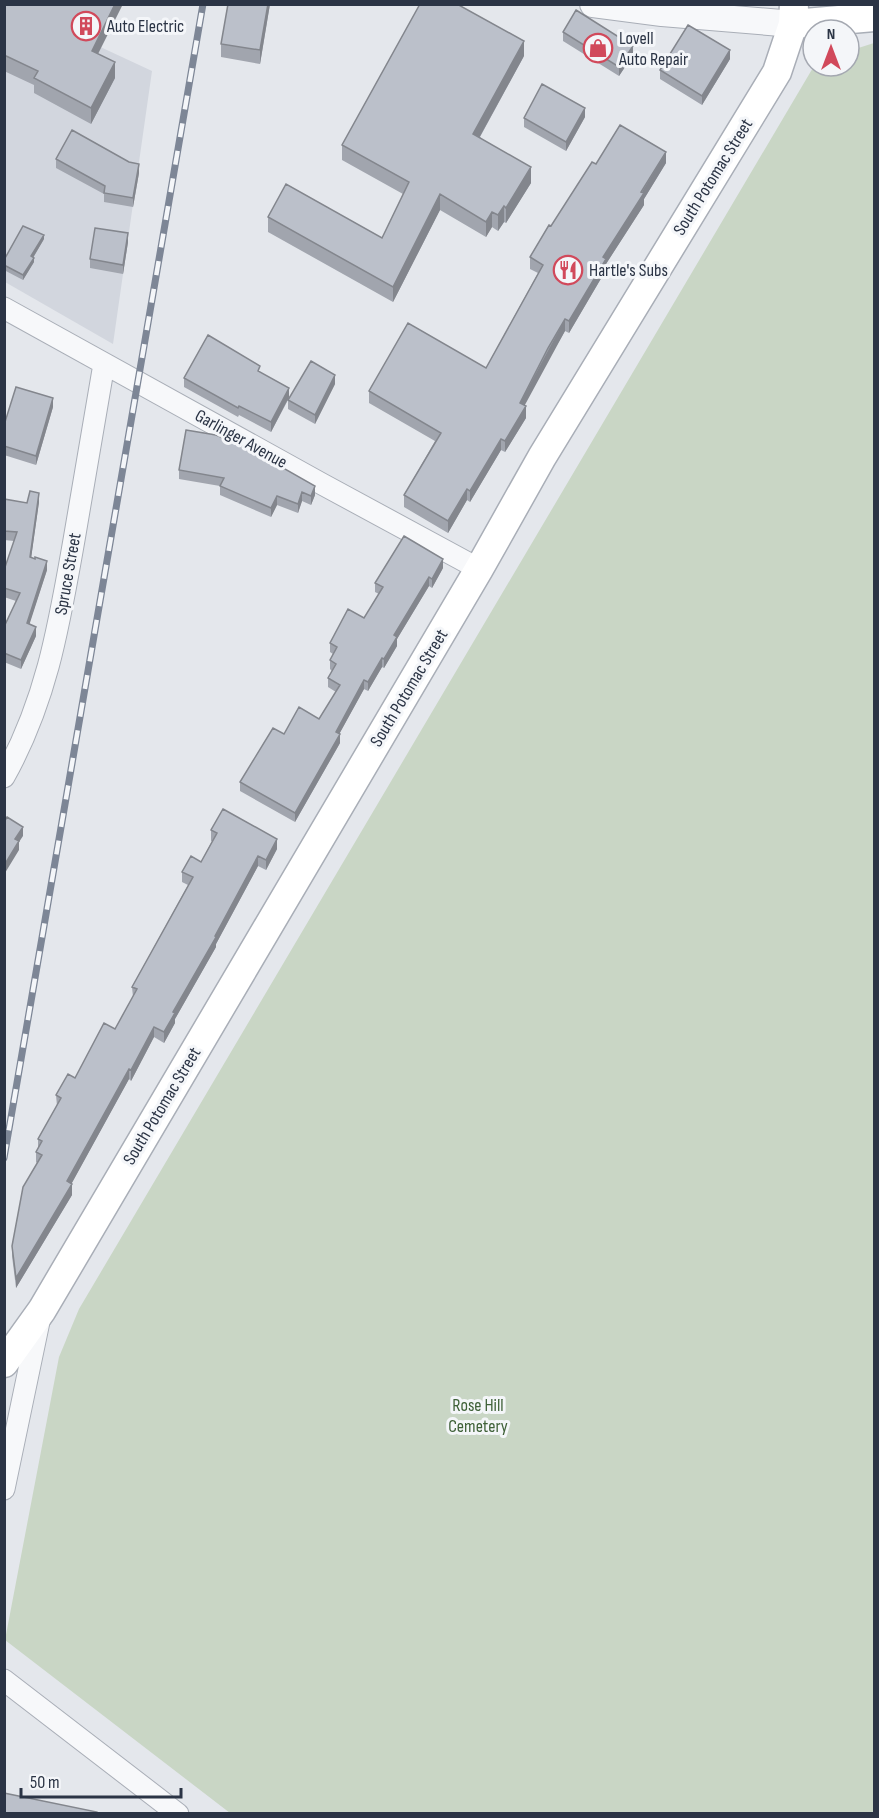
<svg xmlns="http://www.w3.org/2000/svg" width="879" height="1818" font-family="'Sofia Sans Condensed',sans-serif">
<style>
.built{fill:#d2d6de}
.green{fill:#c9d6c5}
.lines{fill:none;stroke-linecap:round;stroke-linejoin:round}
.minor-casing{stroke:#a9aeb7;stroke-width:23}
.tertiary-casing{stroke:#a9aeb7;stroke-width:28}
.secondary-casing{stroke:#a9aeb7;stroke-width:31}
.minor{stroke:#f7f8fa;stroke-width:21}
.tertiary{stroke:#f7f8fa;stroke-width:26}
.secondary{stroke:#fff;stroke-width:28}
.rail-casing{stroke:#7d8696;stroke-width:7}
.rail{stroke:#f4f6f9;stroke-width:4.5;stroke-dasharray:14;stroke-linecap:butt}
.wall{fill:#a1a5ae}
.shaded-wall{fill:#83868d}
.building{fill:#bbc0ca;stroke:#83868d;stroke-width:1.5}
.labels{text-anchor:middle;dominant-baseline:central;stroke-width:6;stroke-linejoin:round;paint-order:stroke}
.poi-label{font-size:18px;fill:#2b3445;stroke:#f4f6f9;text-anchor:start}
.street-label{font-size:18px;fill:#2b3445;stroke:#f4f6f9}
.park-label{font-size:18px;fill:#3f6138;stroke:#f4f6f9}
</style>
<rect width="100%" height="100%" fill="#e4e7ec"/>
<path class="built" d="M8,4L152,71L113,344L5,282L4,5Z"/>
<path class="green" d="M874,43V1813H230L5,1640L59,1357L79,1309L814,66H849V51Z"/>
<g class="lines">
<g class="minor-casing">
<path id="minor" d="M4,308L322,484L479,569
M4,777C47,700 59,625 74,540C84,482 94,423 104,364
M4,1489L40,1317
M4,1680L178,1814"/>
</g>
<g class="tertiary-casing">
<path id="tertiary" d="M593,4L662,13L793,24"/>
</g>
<g class="secondary-casing">
<path id="secondary" d="M793,24L874,17
M4,1363L42,1310L479,569L542,457L777,72L793,24L794,4"/>
</g>
<use href="#minor" class="minor"/>
<use href="#tertiary" class="tertiary"/>
<use href="#secondary" class="secondary"/>
<g class="rail-casing">
<path id="rail" d="M4,1158L203,4"/>
</g>
<use href="#rail" class="rail"/>
</g>
<path class="wall" d="M4,4L98,54L115,78L91,124L34,93V85L4,71Z
M228,4H270L260,64L221,57V44Z
M563,32L633,55L619,76L563,41Z
M524,56L480,137L531,183L506,223L504,222L498,231L492,227L486,237L440,210L393,302L268,232V217L382,238L403,194L342,160V145Z
M730,59L702,105L660,79V70Z
M585,117L566,151L524,127V118Z
M56,159L139,173L133,207L104,202V194L56,168Z
M666,163L644,199V205L606,264V270L569,333L565,331L548,360L524,405L526,418L505,452L501,450L470,502L467,500L448,533L404,507V495L435,441L369,403V391L486,368L538,273L530,269V257L596,164Z
M44,239L33,258L34,262L23,280L4,270V260Z
M128,242L123,274L90,268V259Z
M260,372L289,397L335,384L315,424L288,409V400L271,432L239,415L238,417L184,387V378Z
M53,407L36,465L4,455V425Z
M186,430L315,495L311,505L302,501L298,513L277,505L271,517L220,495V486L179,479V470Z
M4,499L27,503L39,502L31,558L47,570L29,624L36,636L21,669L4,662V627L16,601L4,597V570L14,541L4,540Z
M443,568L432,588L429,586L397,639V646L384,668L382,667L368,691L364,689L339,734L340,743L295,822L240,791V782L284,734L319,719L336,692L328,687V678L332,671L330,669V660L333,654L330,652V643L364,618L379,594L375,592V583Z
M211,830L277,849L266,870L258,866L216,944V947L175,1019V1023L164,1043L154,1037L131,1081L129,1079L71,1184L72,1195L16,1288L12,1256V1246L37,1163L36,1162V1152L38,1149V1139L57,1106L56,1095L75,1078L115,1029L133,997L132,987L188,885L182,882V872L201,862L212,841H211Z"/>
<path class="shaded-wall" d="M115,4H123L92,66V51Z
M268,4H270L260,64V50Z
M524,41V56L473,149V134Z
M633,46V55L619,76V67Z
M730,50V59L702,105V96Z
M115,62V78L91,124V108Z
M585,108V117L566,151V142Z
M666,152V163L644,199V205L606,264V270L569,333V321L603,257Z
M139,164V173L133,207V198Z
M531,167V183L506,223V208Z
M440,194V210L393,302V287Z
M504,206V222L498,231V215Z
M492,212V227L486,237V222Z
M128,233V242L123,274V265Z
M44,235V239L31,261V256Z
M34,258V262L23,280V275Z
M565,319V331L520,414V403Z
M335,375V384L315,424V415Z
M289,388V397L271,432V422Z
M53,398V407L36,465V456Z
M526,406V418L505,452V441Z
M501,439V450L470,502V491Z
M315,486V495L311,505V496Z
M467,489V500L448,533V521Z
M302,492V501L298,513V504Z
M39,493V502L30,566V557Z
M277,496V505L271,517V508Z
M443,559V568L432,588V579Z
M47,561V570L27,632V623Z
M429,577V586L397,639V646L384,668V659L394,635Z
M36,627V636L21,669V660Z
M382,658V667L368,691V682Z
M364,680V689L336,740L340,734V743L295,822V813L336,732Z
M23,827V836L19,842V850L5,873V864L15,839Z
M277,839V849L266,870V860Z
M258,856V866L216,944V947L175,1019V1023L164,1043V1032L173,1012Z
M154,1027V1037L131,1081V1070Z
M129,1069V1079L67,1192V1181Z
M72,1184V1195L16,1288V1278Z"/>
<path class="building" d="M4,4H115L92,51L115,62L91,108L34,78L38,71L4,55Z
M228,4H268L260,50L221,44Z
M420,4H457L524,41L473,134L531,167L506,208L504,206L498,215L492,212L486,222L440,194L393,287L268,217L286,184L382,238L409,182L342,145Z
M576,10L633,46L619,67L563,32Z
M688,25L730,50L702,96L660,70Z
M542,84L585,108L566,142L524,118Z
M620,125L666,152L641,192L644,193L603,257L606,259L569,321L565,319L548,348L520,403L526,406L505,441L501,439L470,491L467,489L448,521L404,495L441,433L369,391L408,323L486,368L543,265L530,257L549,225L551,226L592,162L596,164Z
M72,130L129,162L139,164L133,198L104,193L105,186L56,159Z
M23,226L44,235L31,256L34,258L23,275L4,265V260Z
M95,228L128,233L123,265L90,259Z
M208,335L260,366L258,371L289,388L271,422L239,406L238,408L184,378Z
M311,361L335,375L315,415L288,400Z
M16,387L53,398L36,456L4,446V425Z
M186,430L216,435L250,449L315,486L311,496L302,492L298,504L277,496L271,508L220,486L224,478L179,470Z
M30,491L39,493L30,557L35,559V557L47,561L27,623L36,627L21,660L4,653V627L20,593L4,588V570L17,532L4,531V499L27,503Z
M404,536L443,559L432,579L429,577L394,635L397,637L384,659L382,658L368,682L364,680L336,732L340,734L295,813L240,782L273,728L284,734L299,707L319,719L340,685L328,678L336,664L330,660L337,647L330,643L348,609L364,618L383,587L375,583Z
M223,809L277,839L266,860L258,856L215,936L216,937L173,1012L175,1013L164,1032L154,1027L131,1070L129,1069L67,1181L72,1184L16,1278L12,1246L23,1187L42,1155L36,1152L42,1141L38,1139L61,1098L56,1095L68,1074L75,1078L104,1023L115,1029L137,989L132,987L193,877L182,872L191,856L201,862L217,833L211,830Z
M7,817L23,827L15,839L19,841L5,864L4,822Z
M4,1793L97,1812V1814H4Z"/>
<defs>
<g id="building-ring" transform="scale(1.5)"><circle r="9.5" fill="#f4f6f9" stroke="#d1495b" stroke-width="1.5"/><path d="M-4-6H4V6H1V3H-1V6H-4ZM-2.5-4.3h1.7v1.8h-1.7ZM.8-4.3h1.7v1.8H.8ZM-2.5-1h1.7V.8h-1.7ZM.8-1h1.7V.8H.8Z" fill="#d1495b"/></g>
<g id="shop-ring" transform="scale(1.5)"><circle r="9.5" fill="#f4f6f9" stroke="#d1495b" stroke-width="1.5"/><path d="M-5-2.5h2.3a2.7 3.5 0 0 1 5.4 0H5L5.5 6h-11ZM-1.5-2.5h3a1.5 2.3 0 0 0-3 0Z" fill="#d1495b"/></g>
<g id="restaurant-ring" transform="scale(1.5)"><circle r="9.5" fill="#f4f6f9" stroke="#d1495b" stroke-width="1.5"/><path d="M-5-6h1v4h1v-4h1v4h1v-4h1v5L-1.5 .5V6h-2V.5L-5-1ZM5-6V6H3V1.5H1.5Q1.5-4 5-6Z" fill="#d1495b"/></g>
</defs>
<g fill-rule="evenodd">
<use href="#building-ring" x="86" y="26"/>
<use href="#shop-ring" x="598" y="48"/>
<use href="#restaurant-ring" x="568" y="270"/>
</g>
<g class="labels">
<g class="poi-label">
<text x="107" y="26">Auto Electric</text>
<text x="619" y="38">Lovell<tspan x="619" dy="21">Auto Repair</tspan></text>
<text x="589" y="270">Hartle's Subs</text>
</g>
<g class="street-label">
<text transform="translate(713 177) rotate(-58)">South Potomac Street</text>
<text transform="translate(241 439) rotate(29)">Garlinger Avenue</text>
<text transform="translate(68 574) rotate(-80)">Spruce Street</text>
<text transform="translate(409 688) rotate(-59)">South Potomac Street</text>
<text transform="translate(162 1106) rotate(-59)">South Potomac Street</text>
</g>
<g class="park-label">
<text x="478" y="1405">Rose Hill<tspan x="478" dy="21">Cemetery</tspan></text>
</g>
</g>
<rect width="879" height="1818" fill="none" stroke="#2b3445" stroke-width="12"/>
<g transform="translate(831 48)"><circle r="28" fill="#f4f6f9" stroke="#a4a8b1" stroke-width="1.5"/>
<path d="M0-4.5L10 22L0 15L-10 22Z" fill="#d1495b"/>
<text y="-9" font-size="16" font-weight="bold" text-anchor="middle" fill="#2b3445">N</text>
</g>
<path d="M21 1788v9h160v-9" fill="none" stroke="#2b3445" stroke-width="3"/>
<text x="30" y="1788" font-size="18" fill="#2b3445" stroke="#f4f6f9" stroke-width="4.5" paint-order="stroke">50 m</text>
</svg>
